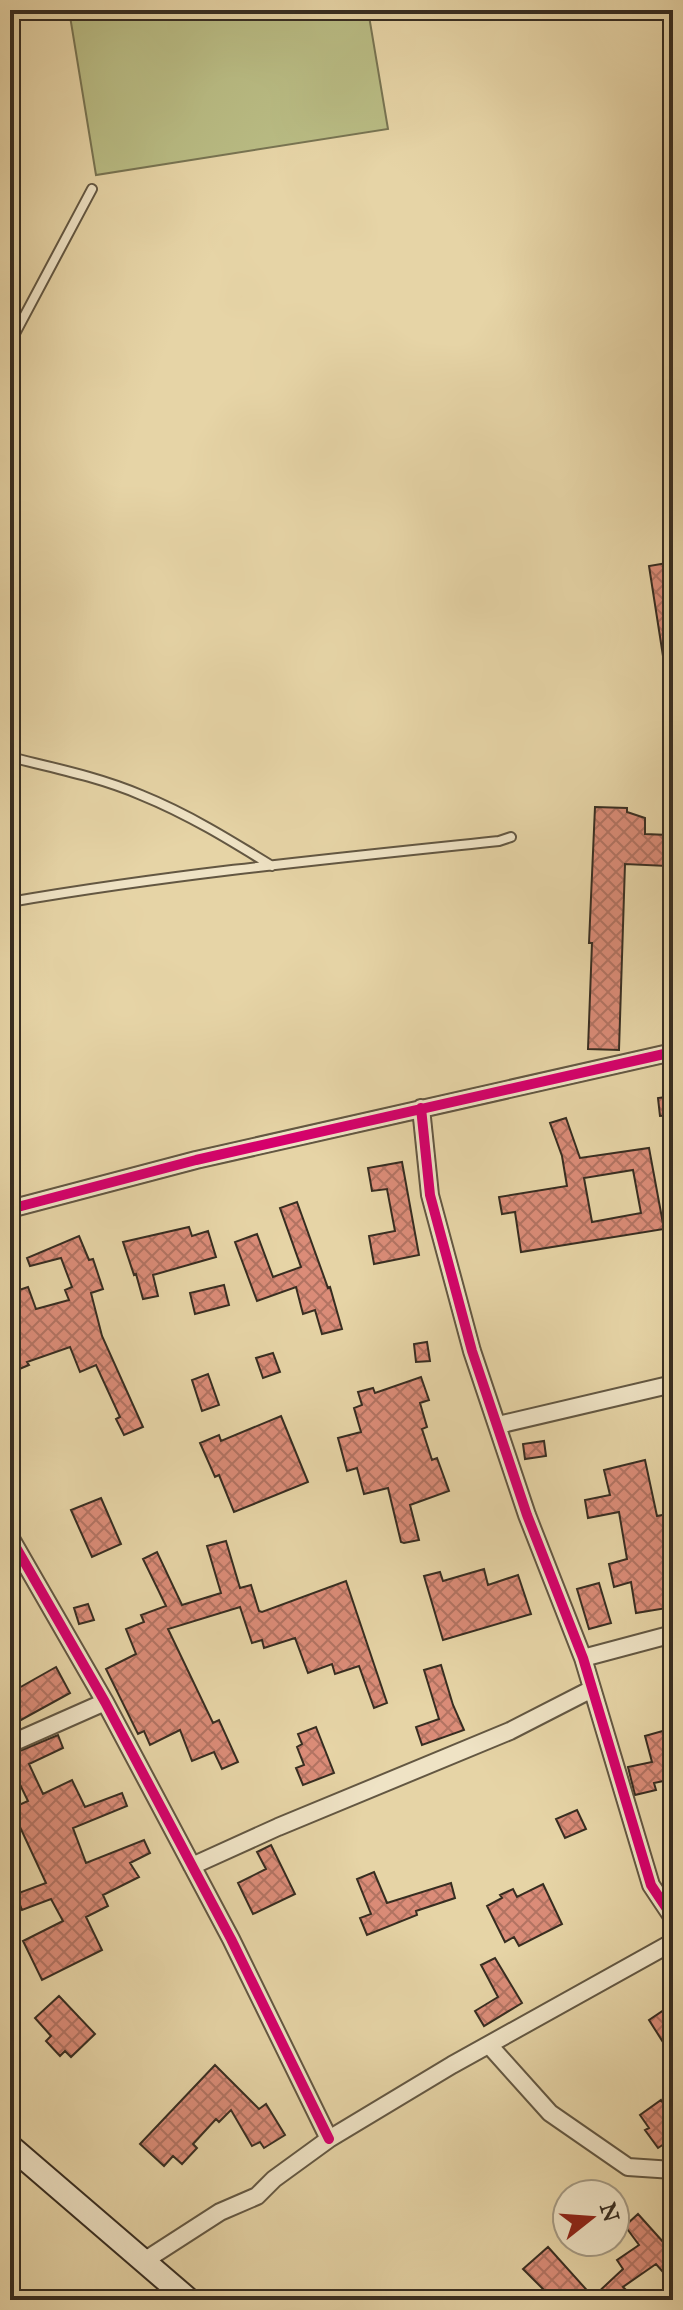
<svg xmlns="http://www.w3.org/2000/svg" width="683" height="2310" font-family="'IM FELL Great Primer',serif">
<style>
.pitch{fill:#b9bc84;stroke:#787452;stroke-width:2}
.building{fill:url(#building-cross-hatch);stroke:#372d21;stroke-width:2;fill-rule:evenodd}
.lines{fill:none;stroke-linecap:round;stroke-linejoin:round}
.service-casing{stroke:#635742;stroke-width:12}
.minor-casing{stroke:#635742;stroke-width:20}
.secondary-casing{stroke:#372d21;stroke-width:26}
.service{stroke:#efe3c5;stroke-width:8}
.minor{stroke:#efe3c5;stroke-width:16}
.secondary{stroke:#efe3c5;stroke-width:22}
.quiet{stroke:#8e44ad;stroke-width:8;stroke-dasharray:16 8;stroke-linecap:butt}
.cycleway-casing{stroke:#efe3c5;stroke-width:15}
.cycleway{stroke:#d6006c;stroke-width:10}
</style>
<defs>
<pattern id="building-cross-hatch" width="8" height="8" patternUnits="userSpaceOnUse" patternTransform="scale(2)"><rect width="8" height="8" fill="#db8c78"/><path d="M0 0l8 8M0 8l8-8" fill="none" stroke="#b27362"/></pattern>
</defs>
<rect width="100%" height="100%" fill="#e6d4a6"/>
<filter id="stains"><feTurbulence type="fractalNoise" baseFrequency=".0025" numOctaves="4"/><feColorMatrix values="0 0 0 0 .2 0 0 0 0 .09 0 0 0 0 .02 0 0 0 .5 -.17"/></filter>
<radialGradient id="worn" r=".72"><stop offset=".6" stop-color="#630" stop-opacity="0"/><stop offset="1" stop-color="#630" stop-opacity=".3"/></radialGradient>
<path class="pitch" d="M69,10H368L388,129L96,175Z"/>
<path class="building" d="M673,562V669H665L649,566Z
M595,807L627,808V812L645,818V834L668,835L667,866L625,864L619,1050L588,1049L592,943H589Z
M673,1096V1115L660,1116L658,1098Z
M566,1118L580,1158L649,1148L664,1229L521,1252L515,1212L502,1214L499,1197L567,1186L562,1156L550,1123ZM633,1170L641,1213L592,1222L584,1178Z
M402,1162L419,1255L374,1264L369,1236L395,1231L387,1189L372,1191L368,1168Z
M297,1202L328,1288L330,1287L342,1329L322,1334L315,1310L303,1314L296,1287L257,1301L235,1242L257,1234L273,1277L301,1267L280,1208Z
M189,1227L192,1236L208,1231L216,1257L153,1275L158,1296L143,1299L136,1274L134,1275L123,1242Z
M79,1236L89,1260L93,1259L103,1289L91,1293L102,1336L143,1427L124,1435L116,1419L120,1417L96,1365L80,1372L70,1347L27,1362L29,1365L10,1373V1293L28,1287L36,1309L69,1300L65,1290L72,1287L61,1258L30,1266L27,1258Z
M224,1285L229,1305L195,1314L190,1293Z
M427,1342L430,1361L416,1362L414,1344Z
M273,1353L280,1372L263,1378L256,1358Z
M208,1374L219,1405L202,1411L192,1380Z
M421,1377L429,1400L420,1403L427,1427L422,1429L432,1460L437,1458L449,1491L410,1505L419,1540L404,1543L401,1542L388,1488L364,1494L357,1468L347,1471L338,1438L361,1432L354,1408L362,1405L358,1392L373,1388L375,1393Z
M281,1416L308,1482L234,1512L219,1475L215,1477L200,1443L219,1435L221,1441Z
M544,1441L546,1456L525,1459L523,1444Z
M645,1460L657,1516L673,1513V1607L636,1613L631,1582L614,1587L609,1564L627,1559L619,1512L588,1518L585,1500L610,1495L604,1470Z
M101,1498L121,1544L92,1557L71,1510Z
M226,1541L240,1588L251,1585L259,1611L262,1612L346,1581L387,1703L374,1708L359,1666L335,1674L332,1664L308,1673L295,1638L264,1648L262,1640L252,1643L240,1607L168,1629L213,1723L219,1720L238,1762L222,1769L214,1752L192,1761L180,1730L150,1745L144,1731L138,1734L106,1669L136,1654L126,1629L144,1622L141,1615L166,1606L143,1559L157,1552L182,1605L221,1593L207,1546Z
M484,1569L488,1585L518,1575L531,1614L443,1640L424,1576L440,1572L443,1581Z
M599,1583L611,1623L589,1629L577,1589Z
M88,1604L94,1620L79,1624L74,1608Z
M441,1665L453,1705L464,1730L422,1745L416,1727L439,1719L424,1670Z
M56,1667L70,1693L10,1726V1693Z
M316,1727L334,1773L303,1785L296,1768L304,1765L297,1747L302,1744L298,1734Z
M673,1728V1779L654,1783L656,1790L635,1795L628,1767L652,1762L645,1736Z
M58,1735L63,1748L29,1764L43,1794L72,1780L85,1807L122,1793L127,1806L73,1828L86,1863L144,1840L150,1853L130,1863L139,1877L103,1895L108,1906L86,1917L102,1950L42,1980L23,1941L63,1921L51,1899L22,1910L16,1894L46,1883L20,1827L10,1831V1809L28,1801L10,1764V1755Z
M577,1810L586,1829L565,1838L556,1819Z
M271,1845L295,1894L253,1914L238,1883L266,1869L257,1852Z
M374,1872L387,1903L451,1883L455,1898L416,1911L417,1915L367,1935L360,1918L371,1914L357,1879Z
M543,1884L562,1924L519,1946L514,1937L505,1942L487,1906L502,1898L500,1895L513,1889L517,1897Z
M495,1958L522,2003L484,2026L475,2011L498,1997L481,1965Z
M59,1996L95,2034L71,2057L65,2051L60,2056L46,2041L51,2036L35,2018Z
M664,2010L673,2024V2058L649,2020Z
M215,2065L259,2109L266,2104L285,2135L264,2148L260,2142L252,2146L231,2110L219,2122L216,2119L193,2144L197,2148L182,2164L173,2156L164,2166L140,2144Z
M661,2100L673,2117V2138L658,2148L645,2130L649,2128L640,2115Z
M638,2214L673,2253V2263L663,2272L656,2264L623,2287L636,2300H554L523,2269L548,2247L593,2297L623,2269L617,2260L639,2245L625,2226Z"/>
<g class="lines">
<g class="service-casing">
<path id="service" d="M10,343L92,189
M10,757C54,768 99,777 141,795C188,814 230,840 272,866
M10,902C172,874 336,858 499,841L511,837"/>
</g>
<g class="minor-casing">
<path id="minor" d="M421,1108L430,1195L472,1351L527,1515L583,1658L651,1885L673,1918
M10,1209L196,1160L673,1052
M498,1425L673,1384
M10,1537L105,1702L231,1939L329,2139
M583,1658L673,1634
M10,1744L105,1702
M192,1866L278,1827L510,1731L592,1689
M489,2045L550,2113L628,2167L673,2170
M144,2261L220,2212L257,2196L274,2179L329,2139L452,2065L673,1942"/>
</g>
<g class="secondary-casing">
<path id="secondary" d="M10,2146L189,2300"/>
</g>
<use href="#service" class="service"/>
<use href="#minor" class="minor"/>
<use href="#secondary" class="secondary"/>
<path class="quiet" d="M10,56L17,10"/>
<g class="cycleway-casing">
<path id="cycleway" d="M421,1108L430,1195L472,1351L527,1515L583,1658L651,1885L673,1918
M10,1209L196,1160L673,1052
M10,1537L105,1702L231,1939L329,2139"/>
</g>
<use href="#cycleway" class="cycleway"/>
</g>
<rect width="683" height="2310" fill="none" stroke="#e6d4a6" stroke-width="40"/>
<rect x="12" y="12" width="659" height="2286" fill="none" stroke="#372d21" stroke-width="4"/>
<rect x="20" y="20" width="643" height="2270" fill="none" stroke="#372d21" stroke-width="2"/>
<g transform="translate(591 2218) rotate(73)"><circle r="38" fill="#efe3c5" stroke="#a59a83" stroke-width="2"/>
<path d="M0-6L14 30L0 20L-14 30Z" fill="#8f2418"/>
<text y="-12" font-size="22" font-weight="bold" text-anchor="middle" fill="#372d21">N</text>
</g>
<rect width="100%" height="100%" filter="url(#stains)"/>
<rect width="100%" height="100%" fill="url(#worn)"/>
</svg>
